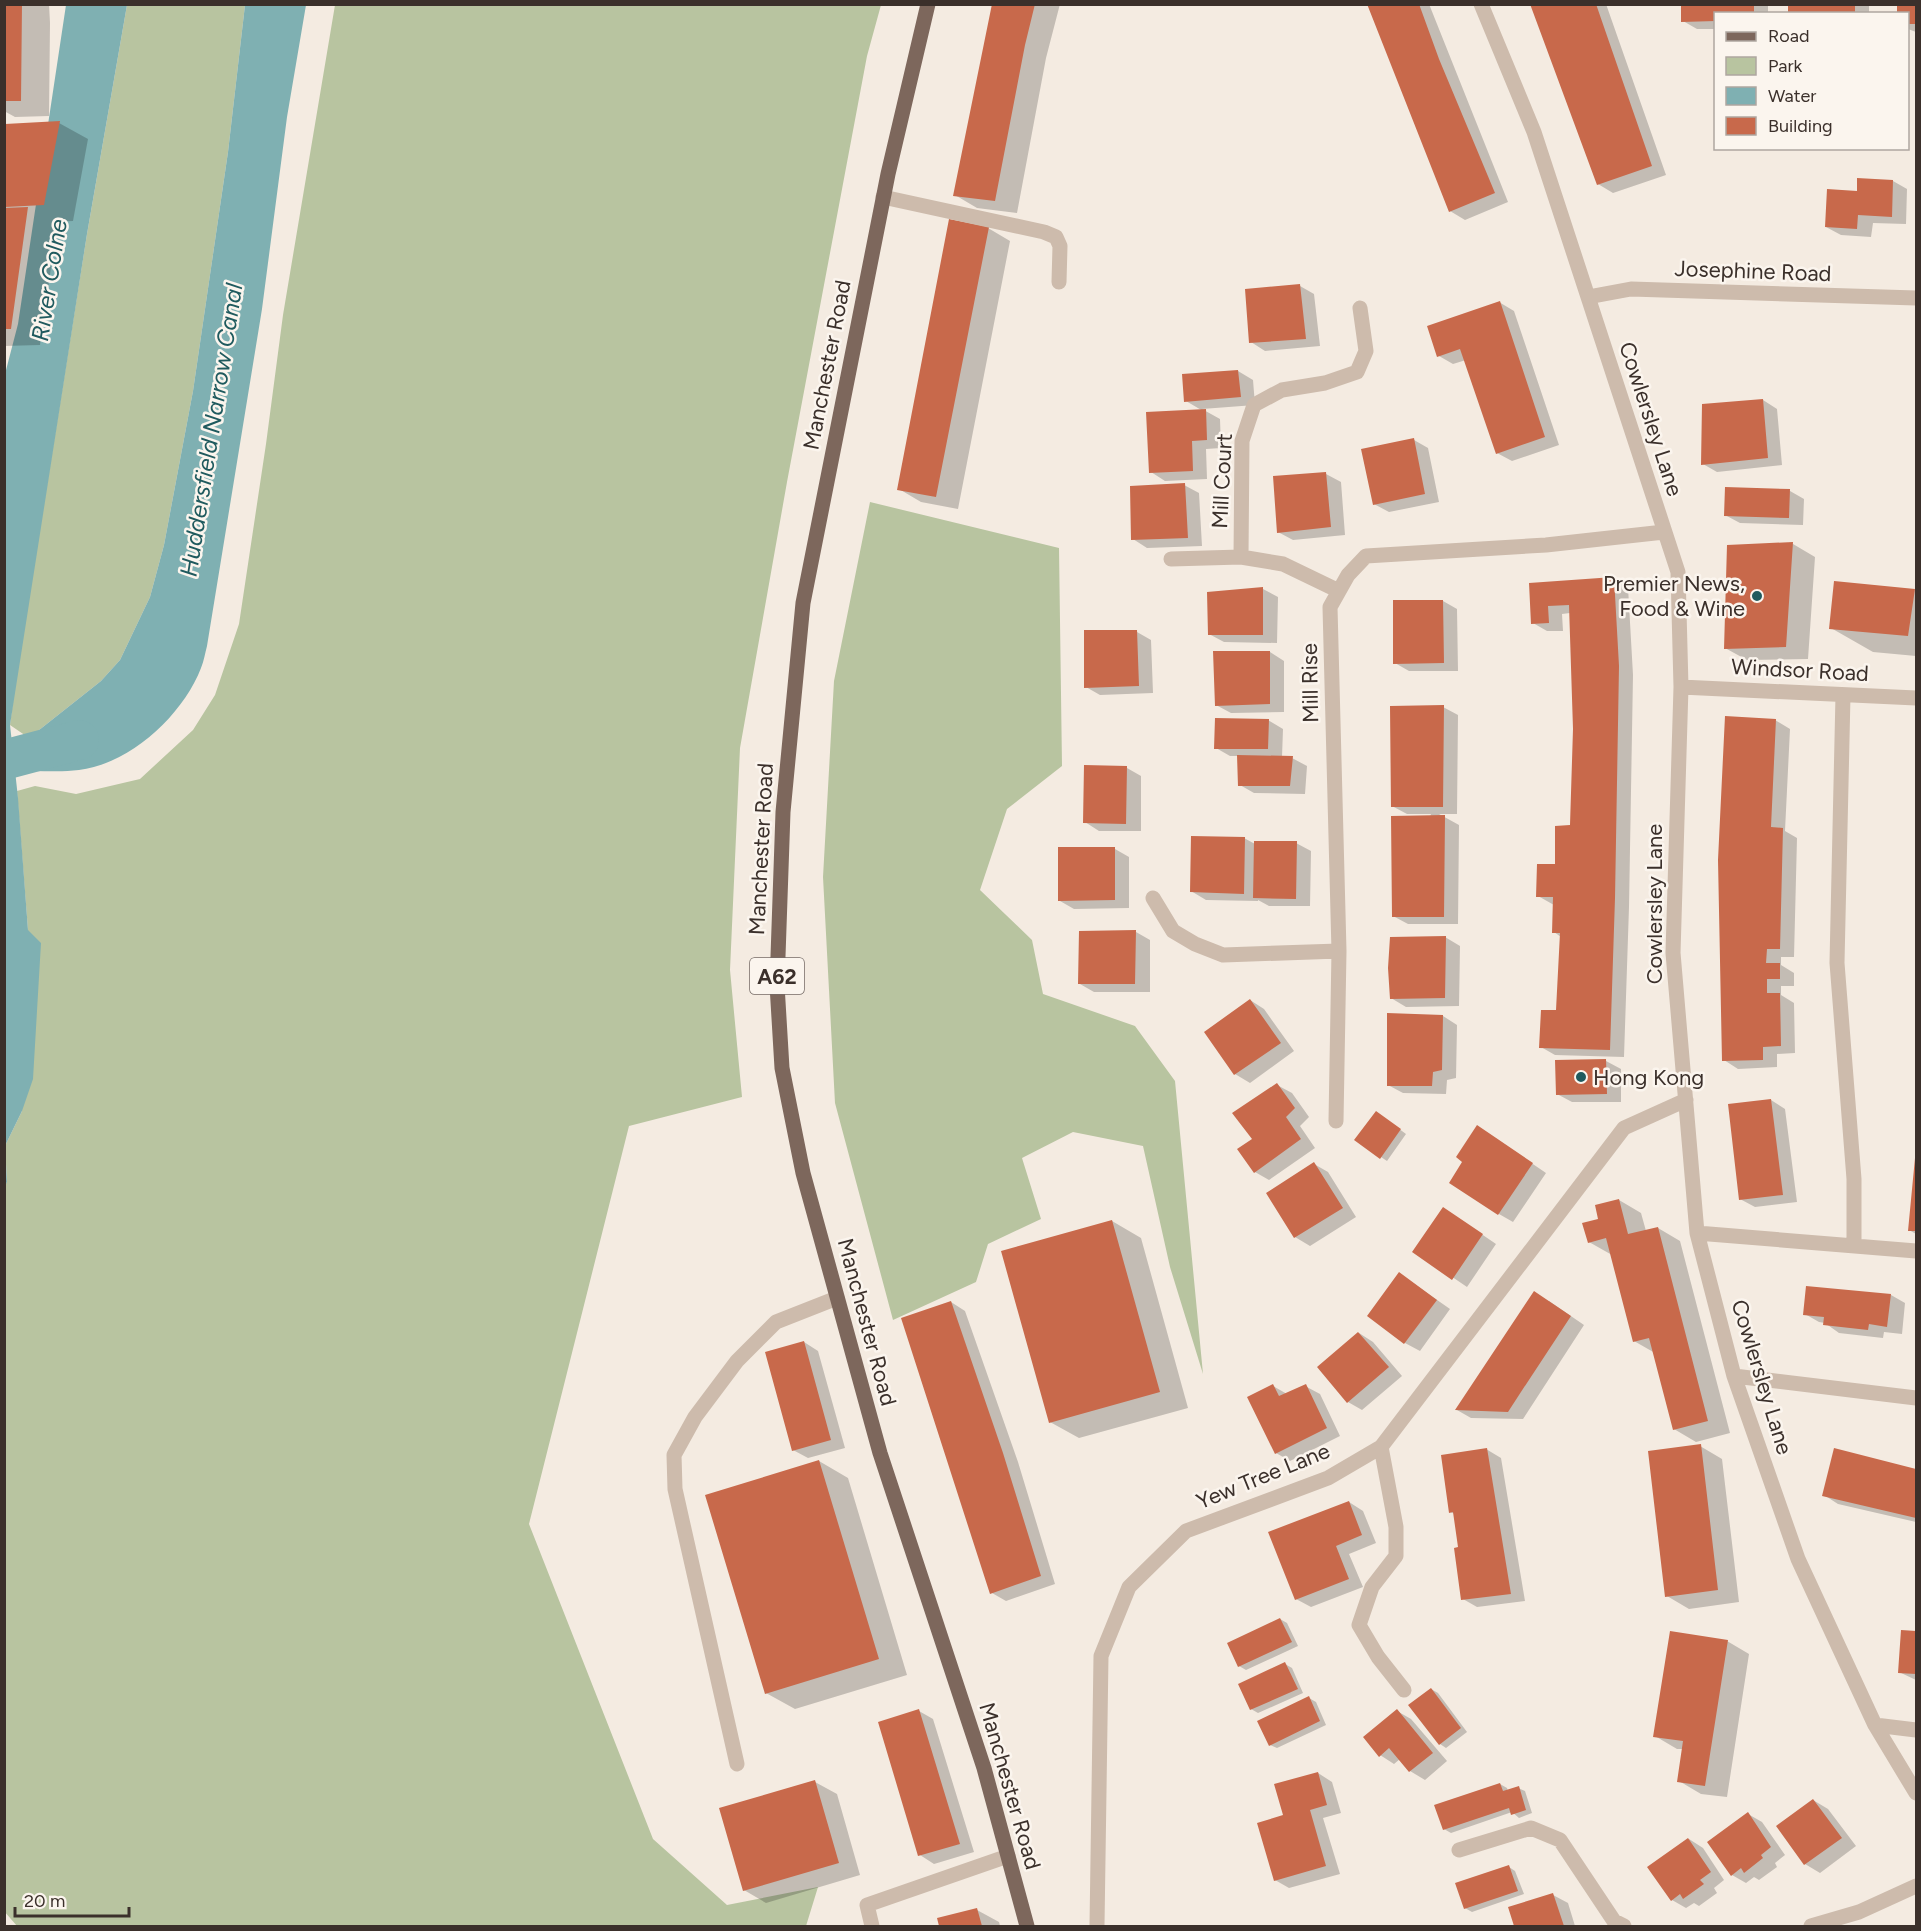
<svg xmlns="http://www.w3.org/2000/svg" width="1921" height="1931" font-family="Figtree,sans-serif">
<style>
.green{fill:#b8c4a0}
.water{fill:#7fb0b2}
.shadow{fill:#0003}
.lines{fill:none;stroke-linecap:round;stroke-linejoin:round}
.canal{stroke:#7fb0b2;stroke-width:40}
.building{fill:#c8694b}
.minor{stroke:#cdbbac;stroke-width:15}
.major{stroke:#7d675c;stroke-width:15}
.poi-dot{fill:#1f5a5e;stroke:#fbf5ee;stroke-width:2}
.labels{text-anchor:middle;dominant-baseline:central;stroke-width:5;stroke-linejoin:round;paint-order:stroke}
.shield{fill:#fbf5ee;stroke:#756b66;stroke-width:1.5}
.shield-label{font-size:21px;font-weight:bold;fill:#3b302b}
.street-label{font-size:22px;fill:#3b302b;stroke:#fbf5ee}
.poi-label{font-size:22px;fill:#3b302b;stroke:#fbf5ee;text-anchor:end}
.water-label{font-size:24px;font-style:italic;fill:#1f5a5e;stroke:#fbf5ee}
</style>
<rect width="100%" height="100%" fill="#f4ebe1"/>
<path class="green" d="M127,5H245L228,152L193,391L164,545L150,597L120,660L101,681L29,738L10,725L15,685L87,234Z
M335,5H881L867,56L787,482L740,748L730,970L742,1097L629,1126L529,1524L653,1839L727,1905L818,1887L806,1926H17L4,1911V1186L7,1182L5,1146L22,1111L28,930L17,791L35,786L76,794L140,779L193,730L215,695L239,624L266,444L283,315Z
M870,502L1059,548L1062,766L1007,809L980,890L1032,940L1043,994L1135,1026L1175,1081L1203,1374L1170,1267L1143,1146L1073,1132L1022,1158L1041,1219L988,1244L976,1282L893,1320L835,1103L823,877L834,681Z"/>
<path class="water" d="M66,5H127L87,234L10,725L18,798L28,930L41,943L33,1079L22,1111L5,1146L7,1182L5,1186V374L18,324Z
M245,5H306L287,117L262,309L207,646C205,653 204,661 201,668C183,715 130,764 79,770C64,772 48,771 33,771L25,755L29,738L101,681L120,660L150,597L164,545L193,391L228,152Z"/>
<path class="shadow" d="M4,4H49L50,23L49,116L15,117L4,111Z
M993,4H1060L1046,58L1017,213L977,208L955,195Z
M1369,4H1429L1508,202L1465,220L1450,211Z
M1532,4H1606L1666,175L1613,193L1598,184Z
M1682,4H1768V14H1716V29H1697L1683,21Z
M1789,4H1869V14H1789Z
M1898,4H1916V32L1908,29V14Z
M59,123L88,139L73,221L51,222L57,225L40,345L4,346V126Z
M1859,179L1893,181L1907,189L1906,224L1873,223L1871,237L1841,235L1826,227L1858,193Z
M988,228L1010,241L958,509L921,502L899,489Z
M1300,286L1314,294L1320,346L1265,351L1251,342Z
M1499,302L1514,311L1559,445L1512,461L1497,453L1466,360L1453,364L1439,356Z
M1238,371L1253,380L1255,405L1202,409L1220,419L1221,448L1206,449L1207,479L1165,481L1151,472L1203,411L1186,401Z
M1763,400L1777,409L1782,465L1717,472L1703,464Z
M1414,440L1428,448L1439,502L1389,512L1374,504Z
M1326,474L1341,482L1345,535L1293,540L1278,532Z
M1184,485L1199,493L1202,546L1147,548L1133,539Z
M1726,489L1790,491L1804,499L1803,525L1740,523L1725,515Z
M1793,544L1815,557L1808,659L1747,660L1725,648L1728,546Z
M1614,579L1628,587L1633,675L1629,907L1624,1057L1555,1055L1541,1047L1558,1012L1561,937L1554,932V905L1538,896L1556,866L1571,826L1575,729L1570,613L1562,614L1563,631H1547L1533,623L1530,584Z
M1263,589L1278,597L1277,643L1224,642L1209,634L1208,593Z
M1914,590L1916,591V656L1873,652L1831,628Z
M1443,601L1457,609L1458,671H1409L1395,663Z
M1137,632L1151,640L1153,693L1100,695L1086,687Z
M1270,652L1284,661V712L1231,713L1216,705Z
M1443,707L1458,715L1457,814H1439L1459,825L1458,924H1408L1393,916L1431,814H1407L1392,806Z
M1268,720L1283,729L1282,757L1292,758L1307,766L1305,794L1254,793L1240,785L1238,756H1230L1216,748Z
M1775,720L1790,729L1785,831L1797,838L1794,957H1781V965L1794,973V986H1781V995L1794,1003L1795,1053L1777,1054V1067L1738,1069L1724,1060Z
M1127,768L1141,776V831H1099L1085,822Z
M1244,838L1255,844L1296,843L1311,851L1310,906H1269L1258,900V901L1206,900L1191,891Z
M1115,849L1129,857V908L1074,909L1060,901Z
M1136,932L1150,940V992H1094L1080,984Z
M1445,937L1460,946L1459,1006L1406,1007L1391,998Z
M1250,1000L1264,1009L1294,1051L1250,1083L1235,1074L1206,1032Z
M1443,1016L1457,1025L1456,1078L1447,1080L1446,1094L1403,1093L1388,1085Z
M1606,1061L1621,1069V1102H1572L1557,1094V1062Z
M1277,1085L1292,1093L1309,1117L1300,1126L1315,1148L1269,1180L1255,1172L1254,1140Z
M1771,1100L1785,1109L1797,1202L1755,1207L1740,1199Z
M1383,1117L1406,1134L1387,1161L1381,1157Z
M1492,1136L1546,1173L1513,1222L1499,1214Z
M1916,1162V1234L1909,1230Z
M1314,1164L1328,1172L1356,1217L1310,1246L1295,1237Z
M1619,1200L1641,1213L1646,1231L1658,1228L1680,1241L1730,1433L1696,1442L1674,1429L1655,1353L1634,1341L1612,1255L1589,1242Z
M1458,1218L1496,1244L1467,1287L1414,1251Z
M1112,1221L1141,1238L1188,1408L1079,1438L1050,1422Z
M1400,1274L1450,1309L1420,1351L1405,1343L1369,1316Z
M1808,1288L1891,1295L1905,1303L1902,1334L1884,1332L1883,1338L1839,1333L1825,1323L1819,1322L1805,1314Z
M1549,1301L1584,1325L1523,1419L1471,1418L1457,1410Z
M951,1302L965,1311L1018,1462L1055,1584L1006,1601L992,1593Z
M1359,1333L1373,1342L1402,1376L1362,1410L1348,1402Z
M804,1342L818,1351L845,1448L808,1458L793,1450Z
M1273,1386L1287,1394L1305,1386L1320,1394L1340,1436L1290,1461L1276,1453Z
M1700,1446L1722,1459L1739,1602L1689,1609L1667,1596Z
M1486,1449L1501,1458L1525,1601L1477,1607L1463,1599L1460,1548L1455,1514L1450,1512Z
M1835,1450L1916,1470V1522L1838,1504L1824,1495Z
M819,1461L848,1478L907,1675L795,1709L766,1693Z
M1349,1502L1363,1511L1376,1543L1349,1554L1363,1587L1311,1607L1296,1599Z
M1280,1619L1287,1623L1298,1646L1246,1670L1239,1666Z
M1903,1632L1916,1633V1680L1899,1672Z
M1727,1641L1749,1654L1727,1797L1701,1794L1679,1781L1683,1749H1677L1655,1736Z
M1285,1664L1292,1668L1303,1693L1258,1713L1251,1709Z
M1431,1689L1438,1693L1467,1732L1446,1748L1440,1744Z
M1309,1698L1316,1702L1326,1725L1277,1748L1270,1745Z
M919,1711L933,1719L974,1852L934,1864L920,1855Z
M1397,1711L1411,1719L1447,1761L1425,1780L1410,1771L1400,1759L1394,1764L1380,1755Z
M1318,1773L1332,1782L1341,1813L1323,1818L1340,1874L1289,1888L1275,1880L1284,1816Z
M815,1782L837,1794L860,1875L766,1903L744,1890Z
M1500,1784L1507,1788L1508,1791L1518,1788L1525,1791L1532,1813L1519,1818L1512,1812L1451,1833L1444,1829Z
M1813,1800L1828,1809L1856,1846L1820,1873L1805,1864L1778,1827Z
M1748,1814L1762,1822L1785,1855L1775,1863L1777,1867L1759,1880L1754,1877L1746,1883L1732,1875Z
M1689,1839L1703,1848L1724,1880L1714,1888L1717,1893L1699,1906L1694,1903L1686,1908L1672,1900Z
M1509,1867L1515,1871L1524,1894L1472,1912L1465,1908Z
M1553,1895L1568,1903L1575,1926H1516L1510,1908Z
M977,1910L999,1922L1000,1926H940L938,1919Z"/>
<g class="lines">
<path class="canal" d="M4,760L79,740"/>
</g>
<path class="building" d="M4,4H22L21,101H4Z
M992,4H1035L1025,45L995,201L953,196Z
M1367,4H1419L1439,59L1495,193L1449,212Z
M1530,4H1596L1652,166L1597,185Z
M1681,4H1754V14H1716V21L1681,22Z
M1788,4H1855V14H1788Z
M1897,4H1916V24H1908V14H1897Z
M60,121L44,205L5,207V124Z
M1857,178L1893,180L1892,217L1858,215L1857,229L1825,227L1827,189L1857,191Z
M28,207L11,329H4V208Z
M949,219L989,227L936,497L897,490Z
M1300,284L1306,339L1249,343L1245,289Z
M1500,301L1545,437L1496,454L1460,349L1437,357L1427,326Z
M1238,370L1241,397L1184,402L1182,374Z
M1763,399L1768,458L1701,465L1702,404Z
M1206,409L1207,440L1192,441L1193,471L1149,473L1146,412Z
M1414,438L1425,494L1373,505L1361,449Z
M1326,472L1331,527L1277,533L1273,476Z
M1185,483L1188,538L1131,540L1130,486Z
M1725,487L1790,489L1789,518L1724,516Z
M1793,542L1786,647L1724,649L1727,545Z
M1614,577L1619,666L1615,898L1610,1050L1539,1048L1541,1010H1556L1560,933H1552L1553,897H1536L1537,864H1555V826L1570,825L1573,729L1569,605L1548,606L1549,623L1531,624L1529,583Z
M1834,581L1915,589L1908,636L1829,629Z
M1263,587V635H1208L1207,592Z
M1393,600H1443L1444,663L1393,664Z
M1084,630H1137L1139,686L1084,688Z
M1213,651H1270V704L1215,706Z
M1444,705L1443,807H1391L1390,706Z
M1725,716L1776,719L1771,827L1783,828L1780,949H1767L1766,963H1780V979H1767V993H1780L1781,1046L1763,1047V1060L1722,1061L1718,860Z
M1215,718L1269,719L1268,749H1214Z
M1237,755L1293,756L1290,786H1238Z
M1084,765L1127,766L1126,824L1083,823Z
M1445,815L1444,917H1392L1391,816Z
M1191,836L1245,837L1244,894L1190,892Z
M1254,841H1297L1296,899L1253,898Z
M1058,847H1115V900L1058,901Z
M1136,930L1135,984H1078L1079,931Z
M1446,936L1445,998L1390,999L1388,968L1390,937Z
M1250,999L1281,1043L1234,1075L1204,1032Z
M1387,1013L1443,1015L1442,1070L1433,1072L1432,1086H1387Z
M1606,1059L1607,1094L1556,1095L1555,1060Z
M1277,1083L1295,1108L1286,1117L1301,1139L1254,1173L1237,1149L1252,1139L1232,1113Z
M1771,1099L1783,1195L1739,1200L1728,1104Z
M1376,1111L1401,1129L1380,1159L1354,1140Z
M1477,1125L1533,1163L1498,1215L1449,1183L1462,1162L1456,1157Z
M1915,1158H1916V1231H1908Z
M1314,1162L1343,1208L1294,1238L1266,1193Z
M1619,1199L1628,1234L1658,1227L1708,1421L1673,1430L1649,1338L1633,1342L1606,1238L1588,1243L1582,1223L1598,1219L1595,1205Z
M1443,1207L1483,1234L1452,1280L1412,1252Z
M1112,1220L1160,1392L1049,1423L1001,1251Z
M1399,1272L1437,1300L1404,1344L1367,1316Z
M1806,1286L1891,1294L1887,1327L1869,1324L1868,1330L1823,1325L1824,1317L1803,1315Z
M1534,1291L1571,1316L1519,1395L1508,1412L1455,1410Z
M951,1301L1003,1453L1041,1576L990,1594L901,1318Z
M1358,1332L1389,1367L1347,1403L1317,1367Z
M804,1341L831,1440L792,1451L765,1352Z
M1273,1384L1279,1396L1306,1384L1327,1428L1275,1454L1247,1397Z
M1701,1444L1718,1590L1665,1597L1648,1451Z
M1487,1448L1511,1594L1461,1600L1454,1548L1458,1547L1453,1512L1449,1513L1441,1455Z
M1834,1448L1916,1469V1518L1822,1496Z
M819,1460L879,1659L765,1694L705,1495Z
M1349,1501L1362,1535L1336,1546L1349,1579L1295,1600L1268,1532Z
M1280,1618L1292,1642L1238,1667L1227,1643Z
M1901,1630L1916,1631V1674L1898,1673Z
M1670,1631L1728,1640L1705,1786L1677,1782L1683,1741L1653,1737Z
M1285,1662L1298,1689L1250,1710L1238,1684Z
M1431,1688L1461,1728L1439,1745L1408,1705Z
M1309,1696L1320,1721L1269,1746L1257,1721Z
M919,1709L960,1844L918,1856L878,1722Z
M1397,1709L1433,1753L1409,1772L1389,1748L1379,1757L1363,1737Z
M1318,1772L1327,1805L1310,1810L1326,1866L1274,1881L1257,1823L1283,1815L1274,1784Z
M815,1780L839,1863L743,1891L719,1808Z
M1500,1783L1503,1791L1519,1786L1526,1810L1511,1815L1509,1808L1443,1830L1434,1805Z
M1813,1799L1842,1838L1804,1865L1776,1826Z
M1748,1812L1771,1847L1761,1855L1763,1858L1744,1873L1741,1868L1731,1876L1707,1842Z
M1688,1838L1711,1872L1700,1880L1704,1884L1683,1899L1680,1894L1671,1901L1647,1867Z
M1509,1865L1518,1891L1464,1909L1455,1883Z
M1553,1893L1564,1926H1514L1508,1907Z
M977,1908L982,1926H939L937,1918Z"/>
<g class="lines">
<path class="minor" d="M1481,4L1534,132L1678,572L1681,687L1673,953L1697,1233L1734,1376L1798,1559L1875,1725L1916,1793
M883,197L1044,232L1056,237L1060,246L1059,282
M1588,297L1631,289L1916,298
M1241,557L1242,441L1254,405L1282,390L1325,383L1357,372L1366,351L1360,308
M1171,559L1241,557L1283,564L1339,591
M1681,687L1916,698
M1843,695L1837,963L1854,1179V1246
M1153,898L1173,931L1195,944L1223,955L1339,951
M1336,1121L1339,951L1330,607L1348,575L1366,556L1546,545L1664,532
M1697,1233L1916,1251
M1734,1376L1916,1398
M1381,1447L1396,1527V1556L1372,1587L1359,1625L1378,1657L1404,1690
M1875,1725L1916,1730
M737,1764L675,1489L674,1455L695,1417L737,1361L776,1322L837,1298
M1459,1850L1531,1828L1560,1840L1614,1921L1624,1926
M872,1926L867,1905L1008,1856
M1097,1926L1101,1656L1129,1587L1186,1531L1328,1478L1381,1447L1624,1128L1686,1100
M1811,1926L1859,1912L1916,1886"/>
<path class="major" d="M928,4L888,174L803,603L783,812L777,985L782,1068L803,1173L880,1453L984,1768L1027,1926"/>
</g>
<g class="poi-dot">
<circle cx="1757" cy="596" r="6"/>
<circle cx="1581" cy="1077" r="6"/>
</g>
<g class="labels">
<rect class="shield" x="750" y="958" width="54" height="36" rx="4.5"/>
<g class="shield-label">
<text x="777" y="976">A62</text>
</g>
<g class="street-label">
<text transform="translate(1753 271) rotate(2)">Josephine Road</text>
<text transform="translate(827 365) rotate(-79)">Manchester Road</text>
<text transform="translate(1651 419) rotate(72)">Cowlersley Lane</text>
<text transform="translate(1222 481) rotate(-87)">Mill Court</text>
<text transform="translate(1800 670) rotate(3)">Windsor Road</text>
<text transform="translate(1310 683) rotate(-91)">Mill Rise</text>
<text transform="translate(761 849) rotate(-87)">Manchester Road</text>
<text transform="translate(1654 904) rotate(-90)">Cowlersley Lane</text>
<text transform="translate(867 1322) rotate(75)">Manchester Road</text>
<text transform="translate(1762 1377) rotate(73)">Cowlersley Lane</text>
<text transform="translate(1263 1476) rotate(-22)">Yew Tree Lane</text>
<text transform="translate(1010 1786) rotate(74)">Manchester Road</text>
</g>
<g class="poi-label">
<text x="1745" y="583">Premier News,<tspan x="1745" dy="25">Food &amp; Wine</tspan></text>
<text x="1593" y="1077" text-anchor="start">Hong Kong</text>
</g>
<g class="water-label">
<text transform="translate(49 280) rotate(-81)">River Colne</text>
<text transform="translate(211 430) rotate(-81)">Huddersfield Narrow Canal</text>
</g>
</g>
<rect width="1921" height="1931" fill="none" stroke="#3b302b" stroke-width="12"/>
<rect x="1714" y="12" width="195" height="138" fill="#fbf5ee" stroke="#aea6a0" stroke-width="1.5"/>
<rect x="1726" y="32" width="30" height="9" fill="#7d675c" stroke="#aea6a0" stroke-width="1.5"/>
<text x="1768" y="42" font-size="18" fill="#3b302b">Road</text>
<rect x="1726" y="57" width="30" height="18" fill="#b8c4a0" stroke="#aea6a0" stroke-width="1.5"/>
<text x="1768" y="72" font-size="18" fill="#3b302b">Park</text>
<rect x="1726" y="87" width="30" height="18" fill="#7fb0b2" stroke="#aea6a0" stroke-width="1.5"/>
<text x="1768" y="102" font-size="18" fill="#3b302b">Water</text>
<rect x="1726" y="117" width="30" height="18" fill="#c8694b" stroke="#aea6a0" stroke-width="1.5"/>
<text x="1768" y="132" font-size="18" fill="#3b302b">Building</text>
<path d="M15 1907v9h114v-9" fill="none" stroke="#3b302b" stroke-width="3"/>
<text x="24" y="1907" font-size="18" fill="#3b302b" stroke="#fbf5ee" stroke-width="4.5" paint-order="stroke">20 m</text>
</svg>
